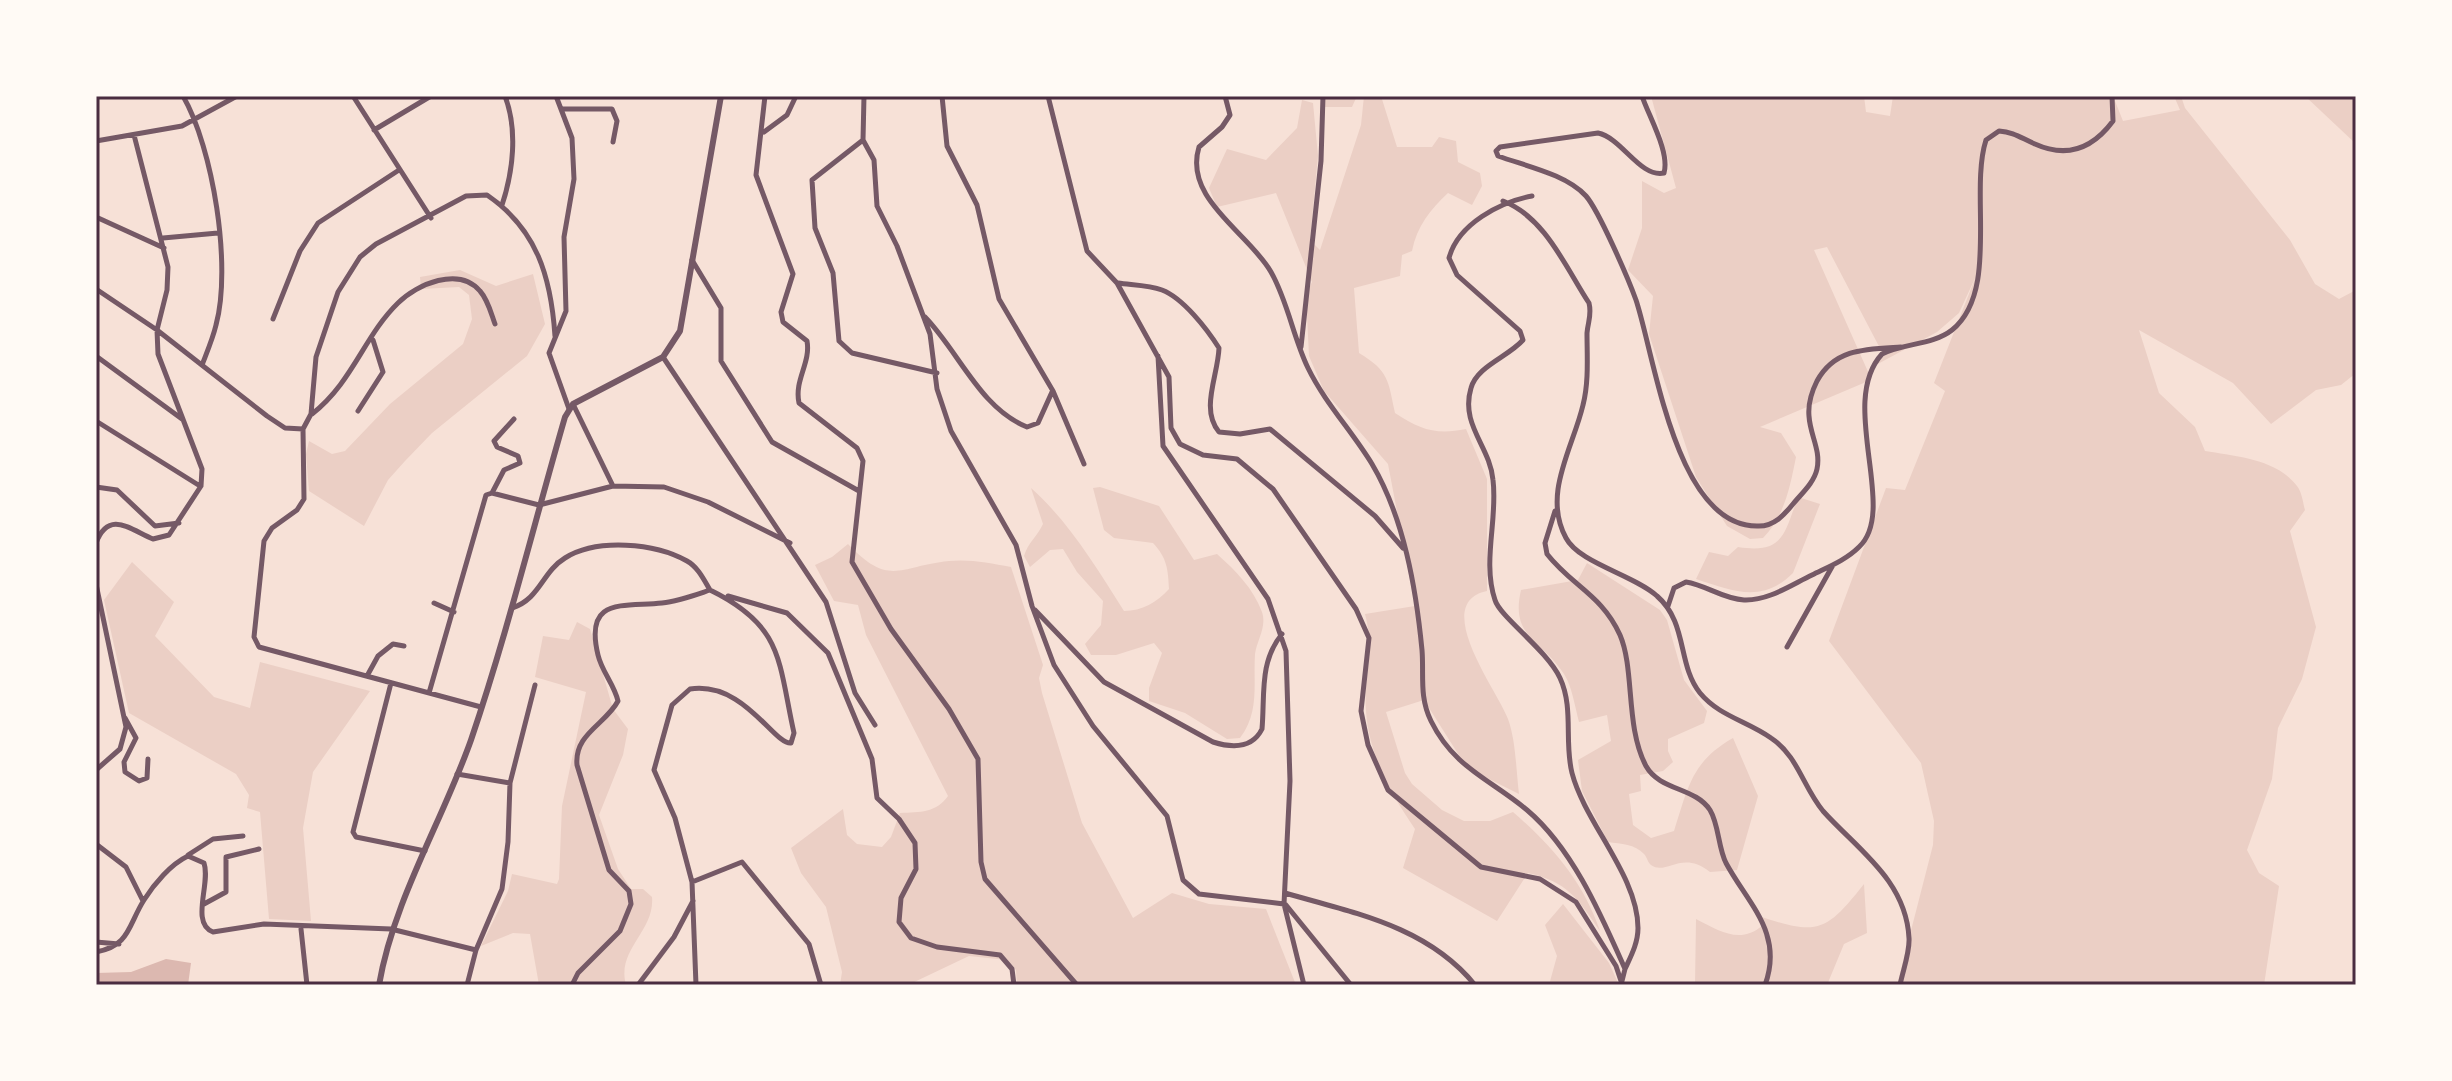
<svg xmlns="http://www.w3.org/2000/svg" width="2452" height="1081" font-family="Signika,sans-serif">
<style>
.green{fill:#ebcfc5}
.water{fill:#dcb8b0}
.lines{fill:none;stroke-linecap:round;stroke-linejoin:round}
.minor{stroke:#755966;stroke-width:5}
.tertiary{stroke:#755966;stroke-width:6}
.neatline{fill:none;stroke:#4a2c40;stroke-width:3}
</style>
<rect width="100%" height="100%" fill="#f7e1d7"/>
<path class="green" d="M1326,96H1357L1352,107H1323Z
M1364,96H1381L1397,147H1432L1439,137L1456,141L1458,162L1480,173L1482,186L1472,205L1448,193C1430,210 1417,226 1412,251L1402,255L1400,276L1354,288L1359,353C1389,371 1388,380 1395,413C1420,430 1437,435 1466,429L1487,479V591C1430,603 1497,690 1508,719C1516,741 1516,770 1519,794L1467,768L1424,700L1386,712L1405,773L1412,784L1442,810L1464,821H1490L1513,812C1552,846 1583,881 1600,931C1578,899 1568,882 1528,873L1497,921L1403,868L1415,829C1391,794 1369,755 1366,711C1363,673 1376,656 1365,614L1415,606L1388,464L1324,391L1309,356L1306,295L1312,282L1276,193L1217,207L1209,188L1227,149L1266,160L1297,128L1302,100L1313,103L1318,156L1310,240L1320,250L1361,125Z
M1651,96H1864L1866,112L1890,116L1893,96H2113L2123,121L2180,110L2174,96H2181L2185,108L2290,240L2315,284L2339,299L2356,290V373L2341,385L2316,390L2271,424L2233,383L2139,330L2159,393L2195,427L2205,451C2235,456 2277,459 2297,486C2302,492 2303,503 2305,510L2290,531L2316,627L2302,679L2278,728L2272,779L2247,850L2259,873L2279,886L2264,985H1897L1933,845L1934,821L1921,763L1829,641L1886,488L1905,490L1945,391L1934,383L1976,276L1959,313L1937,332L1874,366L1883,354L1827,247L1814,250L1869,374L1866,382L1760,427L1781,433L1796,457C1790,487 1785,515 1763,538L1750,539L1727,526L1696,477L1649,334L1653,296L1628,270L1642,228V181L1664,193L1676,188Z
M2305,96H2356V144Z
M460,270L496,286L533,274L545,324L527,356L432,433L405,461L388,480L364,526L309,491L306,454L309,441L332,454L345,451L390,404L463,344L472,319L469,295L459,287L421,289L420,277Z
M1100,487L1159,506L1194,560L1217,554C1236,571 1253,588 1262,612C1267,627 1257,640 1255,654C1253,684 1260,712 1240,738L1227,739L1185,713L1149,701V688L1162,653L1154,643L1116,655H1091L1085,644L1101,625L1103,601L1077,572L1063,549L1050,550L1030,567L1024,556C1028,542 1037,537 1043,524L1031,488C1070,523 1096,567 1124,611C1142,611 1157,602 1169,589C1168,569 1167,558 1153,543L1114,538L1104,530L1093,488Z
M1798,497L1820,504L1793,573C1762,604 1733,591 1696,579L1709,552L1728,556L1738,547C1783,554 1784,535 1798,497Z
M848,544C890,588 899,566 949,561C970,559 990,563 1011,567L1043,665L1039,678L1042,693L1082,823L1133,918L1172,893L1209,904L1266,909L1296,985H1017L1016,970L1007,960L969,956L908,985H840L842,972L826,907L801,873L791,848L843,809L847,835L857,844L882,847L891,837L900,813C920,812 936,813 948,796L866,635L858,605L834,601L815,565L832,557Z
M132,562L174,602L155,636L214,697L250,708L260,662L370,691L313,772L303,828L311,921L269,919L260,812L247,808L249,795L236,774L129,713L104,600Z
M1587,563L1660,610L1667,620L1684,680L1707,711L1704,723L1668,739V751L1673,762L1663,771L1640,775L1641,791L1629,794L1633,825L1651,838L1674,831C1688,788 1691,762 1733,738L1758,796L1737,870L1710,872C1682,849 1666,876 1651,865C1648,863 1647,857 1644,854C1635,844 1621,844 1608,842L1582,791L1578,760L1611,741L1607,715L1579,722C1575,707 1572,686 1564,674C1541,639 1510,637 1521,590L1578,580Z
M577,622L590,629L613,709L628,729L623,755L599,815L618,869L631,889H643L652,897C655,932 616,949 626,985H539L530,934L513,933L481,946L508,891L512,874L557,884L559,879L562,806L586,692L535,677L543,636L569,640Z
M1864,884L1867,933L1844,944L1827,985H1695L1696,919C1720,931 1740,945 1763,925L1759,916C1818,936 1826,932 1864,884Z
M1563,904L1609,963L1619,985H1549L1557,956L1545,925Z"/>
<path class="water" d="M166,959L191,963L188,985H96V973L131,972Z"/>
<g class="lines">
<path class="minor" d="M183,96C213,148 232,266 216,325C213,338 207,352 202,365
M353,96L431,218
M556,96L572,138L574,179L564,237L566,311L549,353L569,409
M765,96L756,175L793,274L781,312L783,322L807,341C811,363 794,380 799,403L857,448L863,461L852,562L891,629L949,709L978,759L981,862L985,879L1077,985
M864,96L863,140L874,160L877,206L897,246L930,334L937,389L951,431L1016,545L1032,606L1054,665L1093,726L1167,816L1183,880L1199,894L1284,904
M942,96L947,146L977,205L999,299L1053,391L1084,464
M1048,96L1087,251L1117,283L1169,377L1171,428L1180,444L1203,455L1237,459L1273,489L1356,609L1369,638L1361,711L1368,745L1388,790L1481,867L1540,879L1576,902L1616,966L1621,981
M1225,96L1230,115L1222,127L1199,147C1183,199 1249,233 1271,272C1288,302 1293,337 1308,368C1325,403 1352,431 1372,464C1404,518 1416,588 1422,650C1424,674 1419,697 1431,721C1454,768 1490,779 1527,810C1573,849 1601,915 1625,969L1621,985
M1642,96C1649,117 1670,152 1664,173C1640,178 1622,138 1598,133L1500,147L1496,151L1498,156C1525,166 1566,174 1586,196C1599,211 1628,278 1636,300C1655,357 1676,529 1759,526C1774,526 1784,515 1793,504C1801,494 1814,483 1817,469C1821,450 1810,435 1809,416C1808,405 1812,391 1817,381C1835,348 1867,349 1901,347
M563,109H612L617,121L613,142
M374,130L431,96
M764,132L787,115L796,96
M863,140L812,180L815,228L833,273L839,341L852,353L937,373
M96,141L182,126L237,96
M1532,196C1500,202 1458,224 1449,258L1457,275L1520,331L1523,340C1508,357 1477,366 1471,388C1460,425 1490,446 1493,480C1498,519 1482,561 1495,600C1500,617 1547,650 1560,678C1574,708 1564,742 1572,773C1585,823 1638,876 1638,928C1638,943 1631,956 1625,969
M1503,201C1545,217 1566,268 1589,303C1592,315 1588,321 1587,333C1587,356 1589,382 1583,405C1573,448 1542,494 1566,538C1579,563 1634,575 1657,596C1688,623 1677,664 1700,693C1719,716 1747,721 1771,738C1798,756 1803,787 1823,811C1857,849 1906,880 1909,938C1910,952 1903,970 1900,985
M502,205C513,172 518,130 505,96
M96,217L164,248
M163,238L218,233
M692,260L721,308V361L772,442L859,491
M1118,283C1132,285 1149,285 1162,290C1183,298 1207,329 1219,348C1218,376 1200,409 1219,432L1240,434L1270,429L1375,516L1403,548
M96,289L157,330L267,416L285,428L303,429
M925,317C959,352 980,408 1027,427L1038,423L1052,392
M273,319L300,251L318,223L399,170
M1301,347L1321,161L1323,96
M96,356L182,419
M1158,356L1163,446L1268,599L1286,651L1290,781L1284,904L1304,985
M663,357L826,602L855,693L875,725
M573,404L613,486
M358,411L383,372L373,340
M312,414C353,382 364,336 398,303C417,284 459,266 480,291C488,300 491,313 495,324
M96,421L200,486
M96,487L117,490L155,526L179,523
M492,493L504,470L520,463L518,456L497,447L494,441L514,419
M1555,511L1545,543L1547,554C1572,586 1602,595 1620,635C1635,670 1625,726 1646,766C1660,791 1695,787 1710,810C1719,825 1718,847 1726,863C1748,904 1784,933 1765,985
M96,543C109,509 131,530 153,539L169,535L201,486L202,469L158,354L157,330L167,290L168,267L134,135
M96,584L126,727L120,749L96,770
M728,596L787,613L828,653L872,759L877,798L899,819L915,843L916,869L901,898L899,922L911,938L937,947L1000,955L1012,969L1014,985
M434,603L454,612
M1668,606L1674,588L1686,582C1706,585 1723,599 1744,600C1768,601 1791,585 1812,575C1828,567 1846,560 1859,547C1899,510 1837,403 1882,354C1904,343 1933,345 1952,330C2000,291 1969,193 1986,140L1999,131C2014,132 2021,138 2035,144C2068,159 2093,148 2113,121L2112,96
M512,608C540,599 542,572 565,558C597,538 655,543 687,561C698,567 704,580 710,590
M1035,610L1104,682L1213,742C1232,748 1252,749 1262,729C1265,695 1259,662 1282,634
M1787,647L1833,565
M367,676L378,656L393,644L404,646
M391,683L353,832L356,837L425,851
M429,693L486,495L492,493L539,505L613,486L664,487L708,502L790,543
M481,707L259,647L254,637L264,541L272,528L297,510L304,499L303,429L311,414L316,357L338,292L360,257L376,244L466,196L487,195C537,229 551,277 555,336
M125,718L136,738L124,762L125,772L139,781L147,778L148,759
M457,774L510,783
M96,844L126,867L143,901
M188,855L213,839L243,836
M692,882L742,862L809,944L821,985
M1285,893C1354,913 1427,926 1475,985
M204,904L226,892V857L259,849
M1286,905L1351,985
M301,929L307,985
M96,942L119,944
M96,952C130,946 128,925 144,900C154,884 171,864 188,856L204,863C211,883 190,923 213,932L264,924L391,929L476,950
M467,985L476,950L502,889L508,842L510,783L535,685
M572,985L578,973L620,931L631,904L629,891L609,870L577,765C574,734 606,724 618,701C614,684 602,672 598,655C584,597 622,607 662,603C679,601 695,595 710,590
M638,985L674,937L693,901
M696,985L692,882L675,818L654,770L672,705L690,689C744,681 774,745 791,743L794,733C778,661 784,626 710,590"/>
<path class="tertiary" d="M379,985C394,899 442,822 471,740C507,634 534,524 565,417L573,404L663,357L680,331L721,96"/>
</g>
<rect width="2452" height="1081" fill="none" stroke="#fffaf5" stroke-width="196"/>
<rect x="98" y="98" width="2256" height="885" class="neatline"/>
</svg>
